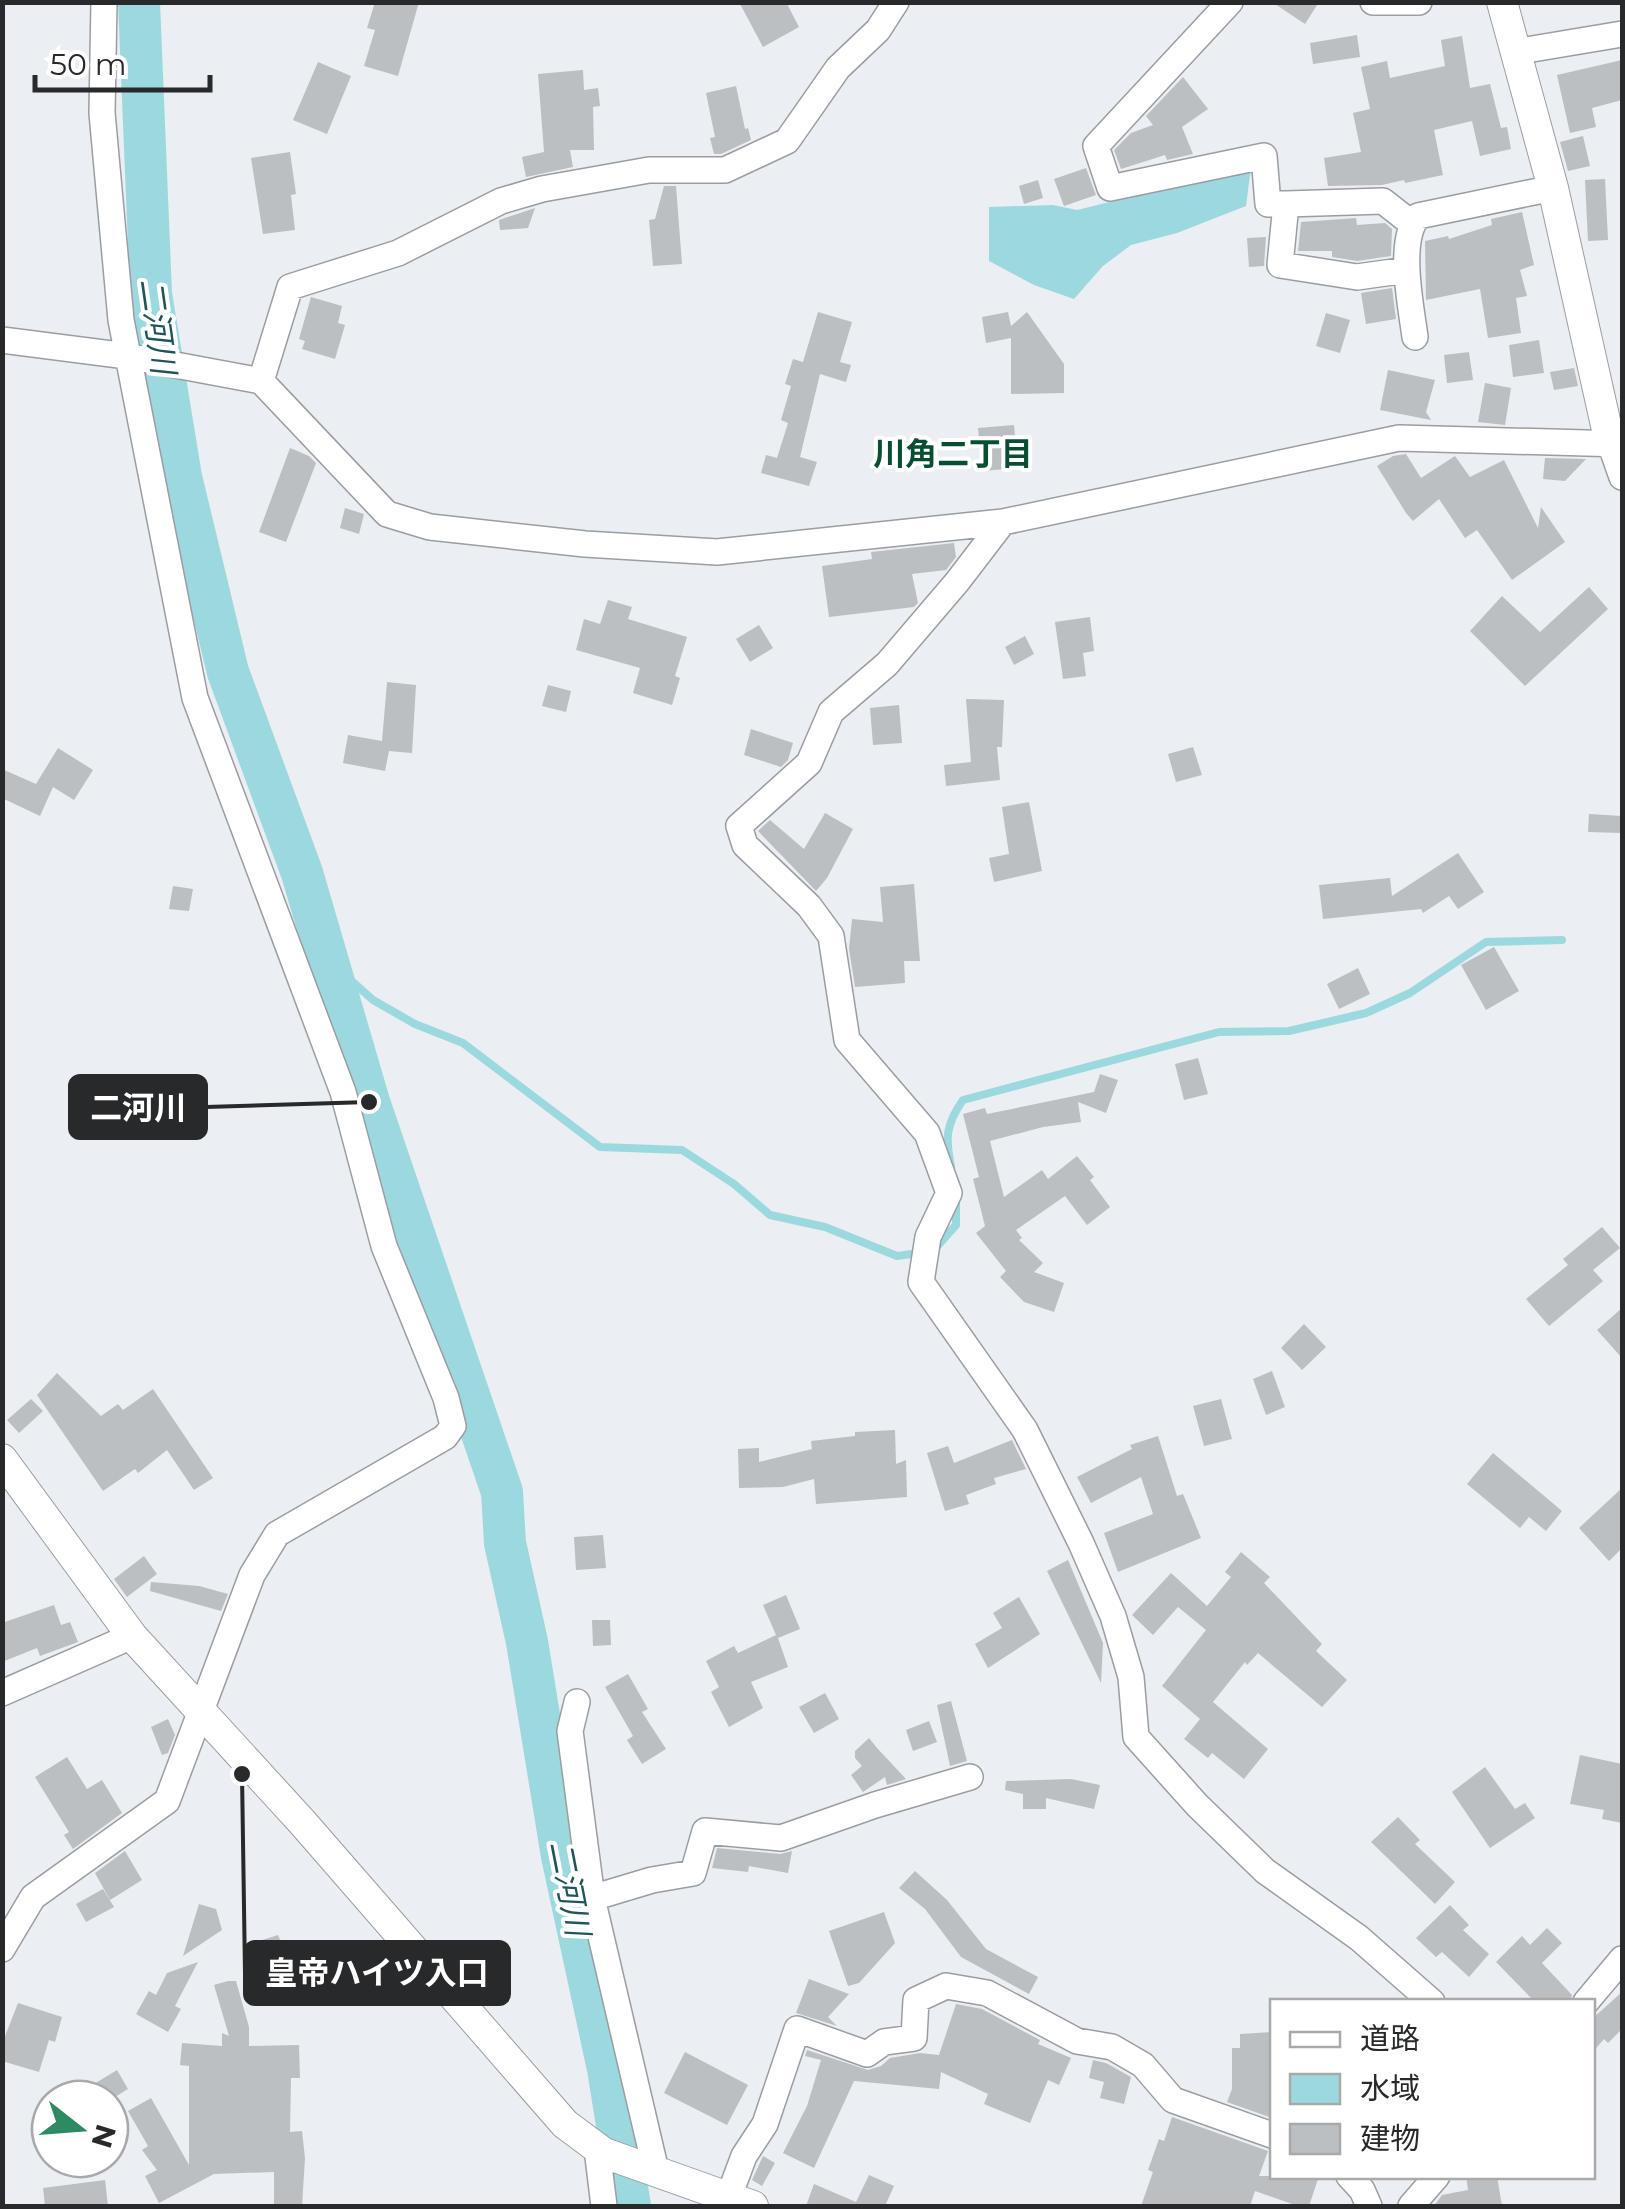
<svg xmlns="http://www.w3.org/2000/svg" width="1625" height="2209" font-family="Montserrat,'Noto Sans JP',sans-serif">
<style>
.water{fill:#9cd9df}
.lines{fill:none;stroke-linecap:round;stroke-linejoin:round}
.stream{stroke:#9cd9df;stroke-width:8}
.river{stroke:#9cd9df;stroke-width:42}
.building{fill:#bbbfc2}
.minor-casing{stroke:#9a9da1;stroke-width:28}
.tertiary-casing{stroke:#9a9da1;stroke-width:32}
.minor{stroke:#fff;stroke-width:25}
.tertiary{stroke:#fff;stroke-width:30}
.labels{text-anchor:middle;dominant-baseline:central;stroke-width:8;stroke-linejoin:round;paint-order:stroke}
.water-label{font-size:32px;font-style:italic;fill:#1f5459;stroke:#fff}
.neighbourhood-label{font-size:32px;font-weight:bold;fill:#084e33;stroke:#fff}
.leader{fill:none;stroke:#27292a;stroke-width:4}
.callout-dot{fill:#27292a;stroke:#fff;stroke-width:4}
.callout{fill:#27292a;stroke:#27292a;stroke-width:4}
.callout-label{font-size:32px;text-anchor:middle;font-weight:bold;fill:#fff}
</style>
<rect width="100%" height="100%" fill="#ebeef2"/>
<path class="water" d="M1251,167L1246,206L1177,233L1131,245L1103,266L1074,299L1034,285L989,261V207L1053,205L1077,210Z"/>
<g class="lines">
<path class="stream" d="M328,960L373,1000L415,1024L463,1043L600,1147L682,1150L734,1184L770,1215L825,1227L897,1256L919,1253
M951,1166C945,1138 946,1124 963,1100L1219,1032L1289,1031L1366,1013L1410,993L1486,942L1562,940
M933,1251L956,1225V1199"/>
<path class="river" d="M139,2L151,294L181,477L228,672L302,873L369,1102L502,1492L505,1543L527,1642L562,1856L608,2069L630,2206"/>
</g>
<path class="building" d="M375,2H419L398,76L364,66L375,30L367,28Z
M739,2H786L799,27L763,47Z
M1272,2H1319L1305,24Z
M1357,35L1360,57L1313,64L1310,43Z
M1462,36L1470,88L1490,84L1501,128L1507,127L1511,149L1480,156L1472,121L1434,130L1443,175L1405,183L1404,180L1382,185L1328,186L1324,158L1361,152L1353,113L1370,109L1361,67L1387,61L1390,78L1445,66L1441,40Z
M1622,60V100L1592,108L1596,127L1570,133L1557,75Z
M318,62L351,76L327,134L293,120Z
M583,70L584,90L598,88L600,106L593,107L594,150H570L573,167L526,177L522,157L544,152L538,74Z
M1183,77L1208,109L1182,127L1193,154L1167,160L1165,155L1121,169L1114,150L1131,133L1153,125L1146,116Z
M736,86L745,129L748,128L751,140L721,154H714L710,138L715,137L706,93Z
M1583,136L1590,166L1568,171L1560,142Z
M290,152L296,194L291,195L295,230L263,234L251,158Z
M1086,168L1096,195L1064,206L1054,179Z
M1605,179L1608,240L1588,241L1585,180Z
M1038,180L1043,198L1024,204L1019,186Z
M664,186H676L682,264L653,266L649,220L655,219Z
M535,208L528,228L500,230L499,220Z
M1522,212L1534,265L1520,270L1527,296L1516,298L1521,333L1488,338L1480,289L1426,300L1425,241L1448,236L1449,239L1492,225L1491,219Z
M1356,218L1357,225L1385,223L1392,229L1391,256L1357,261L1332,257V251H1298L1301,222Z
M1266,237L1264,266L1249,267L1247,238Z
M1392,288L1396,319L1366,324L1361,293Z
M311,297L342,306L338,323L345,325L335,359L302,349L305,341L299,339Z
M818,312L852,322L840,362L851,365L846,382L820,374L800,457L817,462L809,486L761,473L766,455L777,458L788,423L781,420L791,386L785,384L793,359L803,362Z
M1008,312L1011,326L1027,312L1064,364V393L1011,394V338L986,343L982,317Z
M1326,313L1350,320L1340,353L1316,346Z
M1539,340L1544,373L1513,377L1509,345Z
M1469,352L1473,380L1447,383L1444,355Z
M1574,368L1578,386L1554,390L1550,372Z
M1388,370L1435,380L1426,412L1431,420L1380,410Z
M1485,383L1511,388L1505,425L1478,422Z
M1014,425L1018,468L982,471L978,428Z
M290,448L309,456L316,463L286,542L259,532Z
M1406,454L1421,478L1455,456L1470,477L1504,460L1538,528L1541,507L1565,542L1512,580L1477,530L1465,538L1439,499L1413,521L1406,513L1377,466L1393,456Z
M1545,458L1586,459L1565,481L1543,479Z
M345,508L364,514L359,534L340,528Z
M954,543L956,557L946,570L912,574L918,603L914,607L829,617L822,566L872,559L871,552Z
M1589,587L1608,609L1525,686L1470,631L1502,596L1540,632Z
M608,600L632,607L628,619L687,637L675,676L680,678L672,705L633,693L640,668L576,650L584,619L600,624Z
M1090,617L1094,651L1083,653L1086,676L1063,679L1055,622Z
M759,625L773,648L750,662L736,639Z
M1025,636L1034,654L1014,665L1005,647Z
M387,682L416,685L412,753L389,751L385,771L343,763L348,735L382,741Z
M548,685L571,691L566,712L542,706Z
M966,699L1004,700L1002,747H997L1000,780L946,786L944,765L971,762Z
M899,705L902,743L873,745L870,708Z
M751,729L793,743L788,760L781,767L744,755Z
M1193,747L1202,775L1176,782L1168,754Z
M58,748L93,770L74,800L53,787L40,816L2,798V769L36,784Z
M1029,802L1042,871L994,882L989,858L1009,854L1002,807Z
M825,813L853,829L827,878L816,891L758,831L770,820L804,849Z
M1589,814L1622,816V833L1588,832Z
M1458,853L1484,892L1458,909L1449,896L1423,913L1421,909L1323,919L1319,885L1390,878L1392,896Z
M914,884L920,961H904L905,983L855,987L849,949L852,919L883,922L880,887Z
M173,886L193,889L189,911L169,909Z
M1494,947L1519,991L1486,1010L1461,965Z
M1358,968L1370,994L1339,1009L1327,984Z
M1198,1058L1208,1094L1184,1100L1175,1064Z
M1100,1074L1118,1080L1106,1113L1078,1102L1081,1122L1043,1127L990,1141L1004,1197L1042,1170L1048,1179L1077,1156L1094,1177L1090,1180L1110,1207L1087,1225L1065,1196L1016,1230L1022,1238L1019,1240L1043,1263L1034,1272L1064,1283L1054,1312L1024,1302L1000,1277L1006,1271L976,1233L985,1226L973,1179L979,1177L963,1114L985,1108L987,1114L1094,1092Z
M1602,1227L1620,1248L1593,1270L1603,1281L1549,1326L1526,1299L1568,1265L1563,1259Z
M1622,1308V1358L1597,1330Z
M1304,1324L1326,1347L1302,1370L1281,1348Z
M1272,1371L1285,1407L1266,1415L1253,1379Z
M57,1373L101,1416L118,1404L123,1410L153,1389L213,1478L194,1490L167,1450L138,1473L135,1469L103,1491L37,1395Z
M31,1399L43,1411L19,1433L7,1420Z
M1221,1399L1232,1439L1204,1446L1193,1406Z
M895,1430L896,1464L906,1460L907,1497L816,1504L814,1479L783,1487L739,1488L738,1449L759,1448V1462L812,1449L811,1441L855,1436V1432Z
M1158,1436L1177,1496L1183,1494L1201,1538L1118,1572L1104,1533L1153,1514L1141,1477L1091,1503L1077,1477L1132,1449L1130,1445Z
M1012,1440L1026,1469L994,1478L996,1484L966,1495L969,1504L945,1511L927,1453L948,1446L954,1463Z
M1493,1453L1562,1511L1546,1531L1529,1517L1520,1528L1467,1484Z
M1622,1488V1548L1609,1561L1579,1528Z
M603,1535L606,1568L576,1570L574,1537Z
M1241,1552L1270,1577L1264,1583L1322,1644L1316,1651L1347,1680L1322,1707L1258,1653L1247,1665L1245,1662L1213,1702L1268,1749L1244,1779L1212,1753L1208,1758L1184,1739L1200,1719L1162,1686L1206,1630L1178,1607L1153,1635L1132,1615L1171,1573L1207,1606L1231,1577L1225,1572Z
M144,1556L157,1574L127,1597L114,1579Z
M1068,1560L1103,1643L1101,1683L1047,1571Z
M151,1582L199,1586L228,1594L221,1611L150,1591Z
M786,1595L800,1629L778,1638L788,1667L751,1682L763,1708L729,1727L711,1692L719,1687L706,1661L734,1646L738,1653L776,1635L763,1605Z
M1019,1597L1040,1634L988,1668L975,1644L1002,1628L993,1613Z
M54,1605L61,1625L70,1622L78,1642L40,1656L37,1648L2,1662V1623Z
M592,1620H610L611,1645L593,1646Z
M628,1674L648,1709L642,1712L666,1749L642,1764L627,1740L633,1736L605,1687Z
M825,1693L839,1719L814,1733L799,1707Z
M951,1701L967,1761L950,1766L937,1705Z
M168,1719L175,1735L168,1753L162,1755L151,1727Z
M929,1721L937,1742L913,1751L906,1730Z
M869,1738L877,1748L906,1779L887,1785L885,1777L863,1792L851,1775L862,1766L855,1758V1751Z
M1580,1755L1622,1764V1823L1602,1819L1604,1810L1570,1804Z
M67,1757L87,1789L102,1780L122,1813L73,1849L64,1835L69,1832L35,1777Z
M1485,1767L1515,1809L1525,1803L1535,1818L1490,1848L1452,1792Z
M1071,1779L1100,1785L1094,1809L1046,1798V1809H1023V1794L1005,1790L1006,1781Z
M1398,1817L1420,1840L1415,1844L1455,1882L1435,1904L1371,1842Z
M717,1848L780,1854L792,1851L788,1873L749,1866L748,1872L712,1868Z
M125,1851L142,1880L110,1900L95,1873Z
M915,1871L947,1900L986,1949L1038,1977L1029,1994L961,1957L925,1909L899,1888Z
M103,1889L114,1907L86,1922L76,1904Z
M199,1904L216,1909L222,1930L183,1956Z
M1450,1905L1469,1925L1463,1930L1489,1954L1469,1977L1442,1952L1436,1957L1416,1938Z
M884,1912L895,1943L859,1983L848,1986L829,1931Z
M1547,1928L1562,1943L1542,1963L1572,1995L1570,2002H1535L1496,1962L1522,1936L1530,1945Z
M278,1935L301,1989L276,1998L266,1970L278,1966L263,1961L256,1942Z
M198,1962L175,2006L181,2009L168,2032L136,2014L149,1991L156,1995L167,1973Z
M809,1979L849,1994L828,2017L837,2026L796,2013Z
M228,1981H236L249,2027V2046L299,2045L300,2078H291L290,2132L302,2131L305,2158L302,2206H274V2172L214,2174L159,2203L145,2176L157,2170L142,2150L148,2146L128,2111L151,2098L189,2165V2066L180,2065L182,2043L222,2046V2033L229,2036L214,1985Z
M1622,1992V2029L1608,2043L1604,2039L1592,2053V2019Z
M18,2003L62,2017L55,2042L49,2040L39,2072L2,2061V2044Z
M956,2004L982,2009L1040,2040L1038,2044L1071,2058L1059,2085L1048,2080L1030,2123L984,2104L988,2094L941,2072L939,2089L854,2081L814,2168L783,2153L807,2106L821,2060L805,2056L807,2050L868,2070L881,2066L890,2058L920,2053L939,2055Z
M1272,2032V2118L1227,2102L1232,2089V2048H1240V2034Z
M685,2052L748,2085L727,2125L664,2093Z
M1093,2060L1106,2063L1131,2077L1124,2104L1100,2098L1104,2082L1089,2078Z
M117,2070L128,2089L110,2100L103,2099L94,2084Z
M1172,2117L1268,2151L1259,2176H1319L1309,2206H1298L1255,2191L1250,2206H1141L1153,2172L1148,2170L1159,2139L1164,2141Z
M763,2156L775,2163L762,2186L752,2180Z
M869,2175L894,2186L885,2206H806L814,2184L856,2202Z
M1466,2176H1497L1502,2206H1434L1442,2195L1468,2190Z
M105,2180L108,2206H45L43,2188Z"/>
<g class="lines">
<g class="minor-casing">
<path id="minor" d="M1230,2L1096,146L1110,188L1264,156L1268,204H1286L1280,265L1357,277L1407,270
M1373,2H1419
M1514,52L1622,34
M1286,204L1383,201L1411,223
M1415,337C1411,306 1397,241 1418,216L1553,188
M2,340L127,356L261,381L387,514L430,527L585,544L717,552L1003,522L1399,438L1622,444
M261,381L290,287L398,253L501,201L542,189L649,170H725L787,141L838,68L878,30L896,2
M1610,443L1622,477
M1003,522L957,582L887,664L831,712L809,763L739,826L745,845L809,906L831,936L847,1040L927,1133L949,1193L928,1237L921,1282L1025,1430L1081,1543L1113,1616L1131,1677L1136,1737L1197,1805L1265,1871L1359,1938L1432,2002
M2,1693L132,1636
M577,1702L570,1731L592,1898L656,2171
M592,1898L652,1880L693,1873L705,1831L781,1838L875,1805L970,1777
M2,1949L33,1897L167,1801L252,1575L277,1534L445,1437L453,1426L446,1398L384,1246L343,1092L195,698L121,320L102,113L104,2
M1586,2002L1622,1959
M597,2149L604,2206
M1349,2176L1362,2190L1369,2206
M729,2196L744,2156L765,2124L797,2029L867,2054L884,2042L914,2038L916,2000L946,1986L987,1993L1077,2041L1112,2047L1143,2065L1173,2100L1272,2135
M1411,2206L1437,2176"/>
</g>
<g class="tertiary-casing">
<path id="tertiary" d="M1502,2L1553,188L1610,443
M2,1459L132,1636L303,1823L565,2124L604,2153L753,2206"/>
</g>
<use href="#minor" class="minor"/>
<use href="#tertiary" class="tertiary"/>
</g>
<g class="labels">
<g class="water-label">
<text transform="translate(158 326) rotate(82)">二河川</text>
<text transform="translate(570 1888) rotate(79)">二河川</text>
</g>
<g class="neighbourhood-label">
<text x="953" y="453">川角二丁目</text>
</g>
</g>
<path class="leader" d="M369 1102L206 1107M242 1774L245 1973"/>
<g class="callout-dot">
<circle cx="369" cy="1102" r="10"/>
<circle cx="242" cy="1774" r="10"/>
</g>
<g class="callout">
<rect x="70" y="1076" width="136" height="62" rx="10"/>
<rect x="245" y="1942" width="264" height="62" rx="10"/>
</g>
<g class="callout-label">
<text x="138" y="1119">二河川</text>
<text x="377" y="1984">皇帝ハイツ入口</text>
</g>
<rect width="1625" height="2209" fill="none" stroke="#27292a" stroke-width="10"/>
<rect x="1270" y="1999" width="325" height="180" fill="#ffffff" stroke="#a9a9aa" stroke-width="2.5"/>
<rect x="1290" y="2032" width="50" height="15" fill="#ffffff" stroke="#a9a9aa" stroke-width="2.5"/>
<text x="1360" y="2049" font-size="30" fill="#27292a">道路</text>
<rect x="1290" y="2074" width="50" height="30" fill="#9cd9df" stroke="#a9a9aa" stroke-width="2.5"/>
<text x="1360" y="2099" font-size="30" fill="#27292a">水域</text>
<rect x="1290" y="2124" width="50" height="30" fill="#bbbfc2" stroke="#a9a9aa" stroke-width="2.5"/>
<text x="1360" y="2149" font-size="30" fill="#27292a">建物</text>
<g transform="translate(80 2129) rotate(107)"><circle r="48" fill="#ffffff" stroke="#a9a9aa" stroke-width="2.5"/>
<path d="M0-8L18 38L0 25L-18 38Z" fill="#2d8a62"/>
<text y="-15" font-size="28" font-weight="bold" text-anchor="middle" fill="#27292a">N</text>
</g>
<path d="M35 75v15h175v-15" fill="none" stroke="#27292a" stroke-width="5"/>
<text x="50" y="75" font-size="30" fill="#27292a" stroke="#ffffff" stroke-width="8" paint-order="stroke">50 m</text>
</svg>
